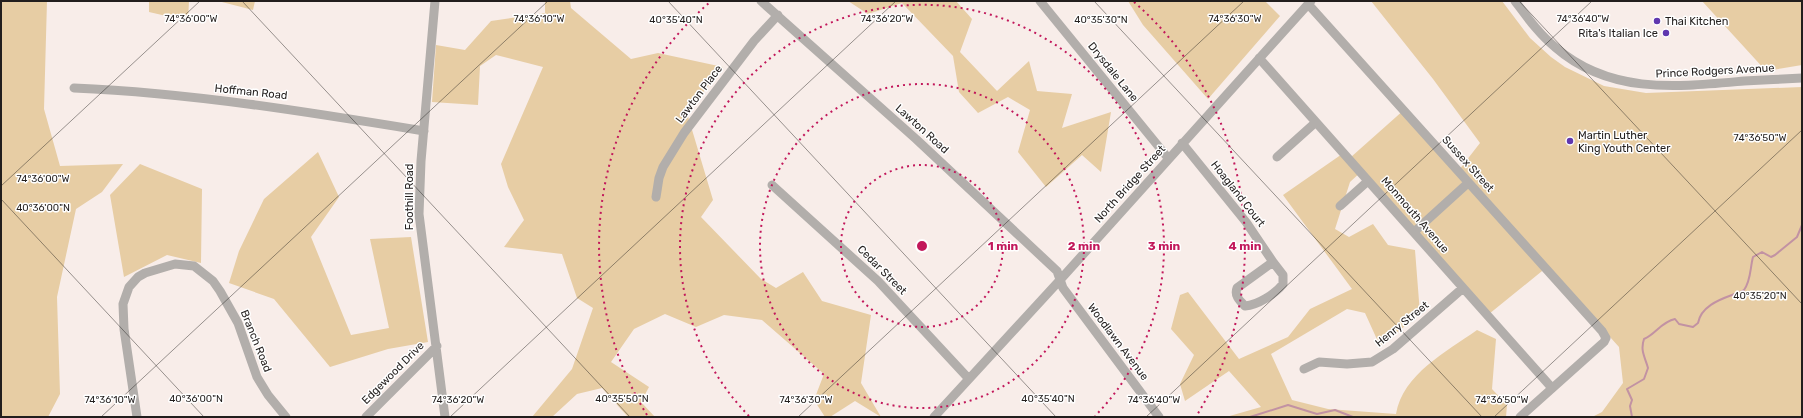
<svg xmlns="http://www.w3.org/2000/svg" width="1803" height="418" font-family="Rubik,sans-serif">
<style>
.green{fill:#e7cda4}
.lines{fill:none;stroke-linecap:round;stroke-linejoin:round}
.stream{stroke:#c292a3;stroke-width:2}
.minor{stroke:#b2aeab;stroke-width:9}
.ticks{fill:none;stroke:#221e1d;stroke-width:1;stroke-opacity:0.45}
.ring{fill:none;stroke:#c2185b;stroke-width:2;stroke-dasharray:2 4}
.poi-dot{fill:#5f37af;stroke:#fff;stroke-width:1.5}
.labels{text-anchor:middle;dominant-baseline:central;stroke-width:3;stroke-linejoin:round;paint-order:stroke}
.poi-label{font-size:11px;fill:#221e1d;stroke:#fff;text-anchor:start}
.street-label{font-size:11px;fill:#221e1d;stroke:#fff}
.ticks-label{font-size:10px;text-anchor:middle;fill:#221e1d;stroke:#fff;stroke-width:3;stroke-linejoin:round;paint-order:stroke}
.centre{fill:#c2185b;stroke:#fff;stroke-width:2}
.ring-label{font-size:12px;text-anchor:middle;font-weight:bold;fill:#c2185b;stroke:#fff;stroke-width:3;stroke-linejoin:round;paint-order:stroke}
</style>
<rect width="100%" height="100%" fill="#f8ede9"/>
<path class="green" d="M1,1H47L44,109L60,166L123,164L102,192L76,209L57,297L60,394L48,417H1Z
M149,1H189L188,21L149,12Z
M218,1H255L253,10Z
M545,1H570L571,8L631,59L658,53L723,67L687,113L713,200L701,217L761,279L776,288L803,272L822,301L871,315L861,383L881,417L855,401L830,417H825L814,400L824,374L762,320L724,315L696,327L665,314L634,329L611,362L649,387L641,402L655,417H628L602,388L577,394L552,417H532L572,369L593,308L577,298L562,254L504,247L524,220L508,187L501,164L543,67L496,55L480,66L478,105L432,102L436,45L465,50L491,21L545,13Z
M848,1H956L972,19L960,52L997,91L1029,61L1037,91L1072,94L1062,128L1111,112L1101,172L1082,155L1046,187L1018,152L1030,110L1008,97L978,113L959,92L953,56L902,3L868,14Z
M1128,1H1265L1280,16L1208,99L1143,25Z
M1371,1H1502L1530,38L1551,57L1565,67L1604,86L1646,93L1802,87V417H1592L1602,412L1623,383L1619,347L1547,267L1489,314L1362,171L1350,182L1335,229L1349,237L1373,224L1388,245L1415,250L1420,314L1380,346L1365,313L1347,309L1271,354L1292,400L1328,409L1396,414C1403,374 1446,352 1477,330L1496,339L1492,389L1507,405L1506,417H1226L1261,407L1229,371L1185,401L1180,384L1194,355L1171,329L1180,295L1188,292L1239,359L1288,337L1310,309L1352,289L1283,195L1345,152L1351,157L1405,109L1459,170L1480,143L1433,79Z
M1702,1H1802V65L1766,71Z
M318,152L339,197L311,237L351,335L389,328L370,239L411,237L428,342L388,349L330,367L274,299L229,283L239,251L264,199Z
M140,164L202,189L201,263L167,255L124,277L110,195Z"/>
<g class="lines">
<path class="stream" d="M1250,417L1288,405L1317,414L1335,410L1353,417
M1632,417L1630,406L1632,400L1627,389L1644,379L1648,368C1645,357 1640,351 1644,339C1656,334 1661,322 1675,319L1679,324L1693,327L1698,323C1701,307 1718,300 1732,295C1736,293 1741,293 1744,290C1751,281 1750,268 1753,257L1762,252L1771,257L1775,255L1797,237L1802,225"/>
<path class="minor" d="M435,1L421,161L419,214L445,417
M761,1L916,139L1057,271L1063,288L1159,417
M1040,1L1168,158
M1515,1C1527,17 1539,34 1555,47C1610,95 1677,87 1744,81C1763,80 1783,79 1802,78
M1308,4L1602,331L1606,338L1604,342L1520,417
M1259,58L1552,388
M74,88C192,93 308,112 424,131
M1182,143L1246,222L1273,262
M1277,157L1316,122
M772,185L878,281L969,379
M656,197L659,178L663,167L684,133L754,41L778,15
M1340,206L1368,181
M1414,232L1468,183
M1273,262L1283,275V284C1275,294 1258,305 1245,306C1240,301 1234,296 1237,288Z
M1304,369L1319,362L1347,364L1372,362L1393,349L1463,288
M137,417L124,329L123,304L129,287L138,277L145,273L175,264L194,266L213,281L220,291L238,323L257,377L268,395L286,417
M366,417L437,346
M934,417L1060,280L1311,1"/>
</g>
<path class="ticks" d="M242,1L630,417M668,1L1056,417M1094,1L1482,417M1519,1L1802,304M1,186L200,1M1,199L204,417M101,417L548,1M450,417L896,1M798,417L1244,1M1146,417L1592,1M1494,417L1802,130"/>
<g class="ring">
<circle cx="922" cy="246" r="81"/>
<circle cx="922" cy="246" r="162"/>
<path d="M749 416A242 242 0 1 1 1095 416"/>
<path d="M647 415A323 323 0 0 1 710 2M1134 2A323 323 0 0 1 1197 415"/>
</g>
<g class="poi-dot">
<circle cx="1657" cy="21" r="4"/>
<circle cx="1666" cy="33" r="4"/>
<circle cx="1570" cy="141" r="4"/>
</g>
<g class="labels">
<g class="poi-label">
<text x="1665" y="21">Thai Kitchen</text>
<text x="1658" y="33" text-anchor="end">Rita's Italian Ice</text>
<text x="1578" y="135">Martin Luther<tspan x="1578" dy="13">King Youth Center</tspan></text>
</g>
<g class="street-label">
<text transform="translate(1715 71) rotate(-3)">Prince Rodgers Avenue</text>
<text transform="translate(1113 72) rotate(51)">Drysdale Lane</text>
<text transform="translate(251 92) rotate(6)">Hoffman Road</text>
<text transform="translate(699 94) rotate(-53)">Lawton Place</text>
<text transform="translate(922 129) rotate(42)">Lawton Road</text>
<text transform="translate(1468 164) rotate(48)">Sussex Street</text>
<text transform="translate(1130 184) rotate(-48)">North Bridge Street</text>
<text transform="translate(1238 194) rotate(52)">Hoagland Court</text>
<text transform="translate(409 197) rotate(-90)">Foothill Road</text>
<text transform="translate(1415 215) rotate(49)">Monmouth Avenue</text>
<text transform="translate(882 270) rotate(45)">Cedar Street</text>
<text transform="translate(1402 324) rotate(-39)">Henry Street</text>
<text transform="translate(256 341) rotate(68)">Branch Road</text>
<text transform="translate(1118 342) rotate(53)">Woodlawn Avenue</text>
<text transform="translate(393 373) rotate(-45)">Edgewood Drive</text>
</g>
</g>
<g class="ticks-label">
<text x="191" y="22">74°36'00"W</text>
<text x="539" y="22">74°36'10"W</text>
<text x="887" y="22">74°36'20"W</text>
<text x="1235" y="22">74°36'30"W</text>
<text x="1583" y="22">74°36'40"W</text>
<text x="676" y="23">40°35'40"N</text>
<text x="1101" y="23">40°35'30"N</text>
<text x="1760" y="141">74°36'50"W</text>
<text x="43" y="182">74°36'00"W</text>
<text x="43" y="211">40°36'00"N</text>
<text x="1760" y="299">40°35'20"N</text>
<text x="196" y="402">40°36'00"N</text>
<text x="622" y="402">40°35'50"N</text>
<text x="1048" y="402">40°35'40"N</text>
<text x="110" y="403">74°36'10"W</text>
<text x="458" y="403">74°36'20"W</text>
<text x="806" y="403">74°36'30"W</text>
<text x="1154" y="403">74°36'40"W</text>
<text x="1502" y="403">74°36'50"W</text>
</g>
<circle cx="922" cy="246" r="6" class="centre"/>
<g class="ring-label">
<text x="1003" y="250">1 min</text>
<text x="1084" y="250">2 min</text>
<text x="1164" y="250">3 min</text>
<text x="1245" y="250">4 min</text>
</g>
<rect width="1803" height="418" fill="none" stroke="#221e1d" stroke-width="4"/>
</svg>
